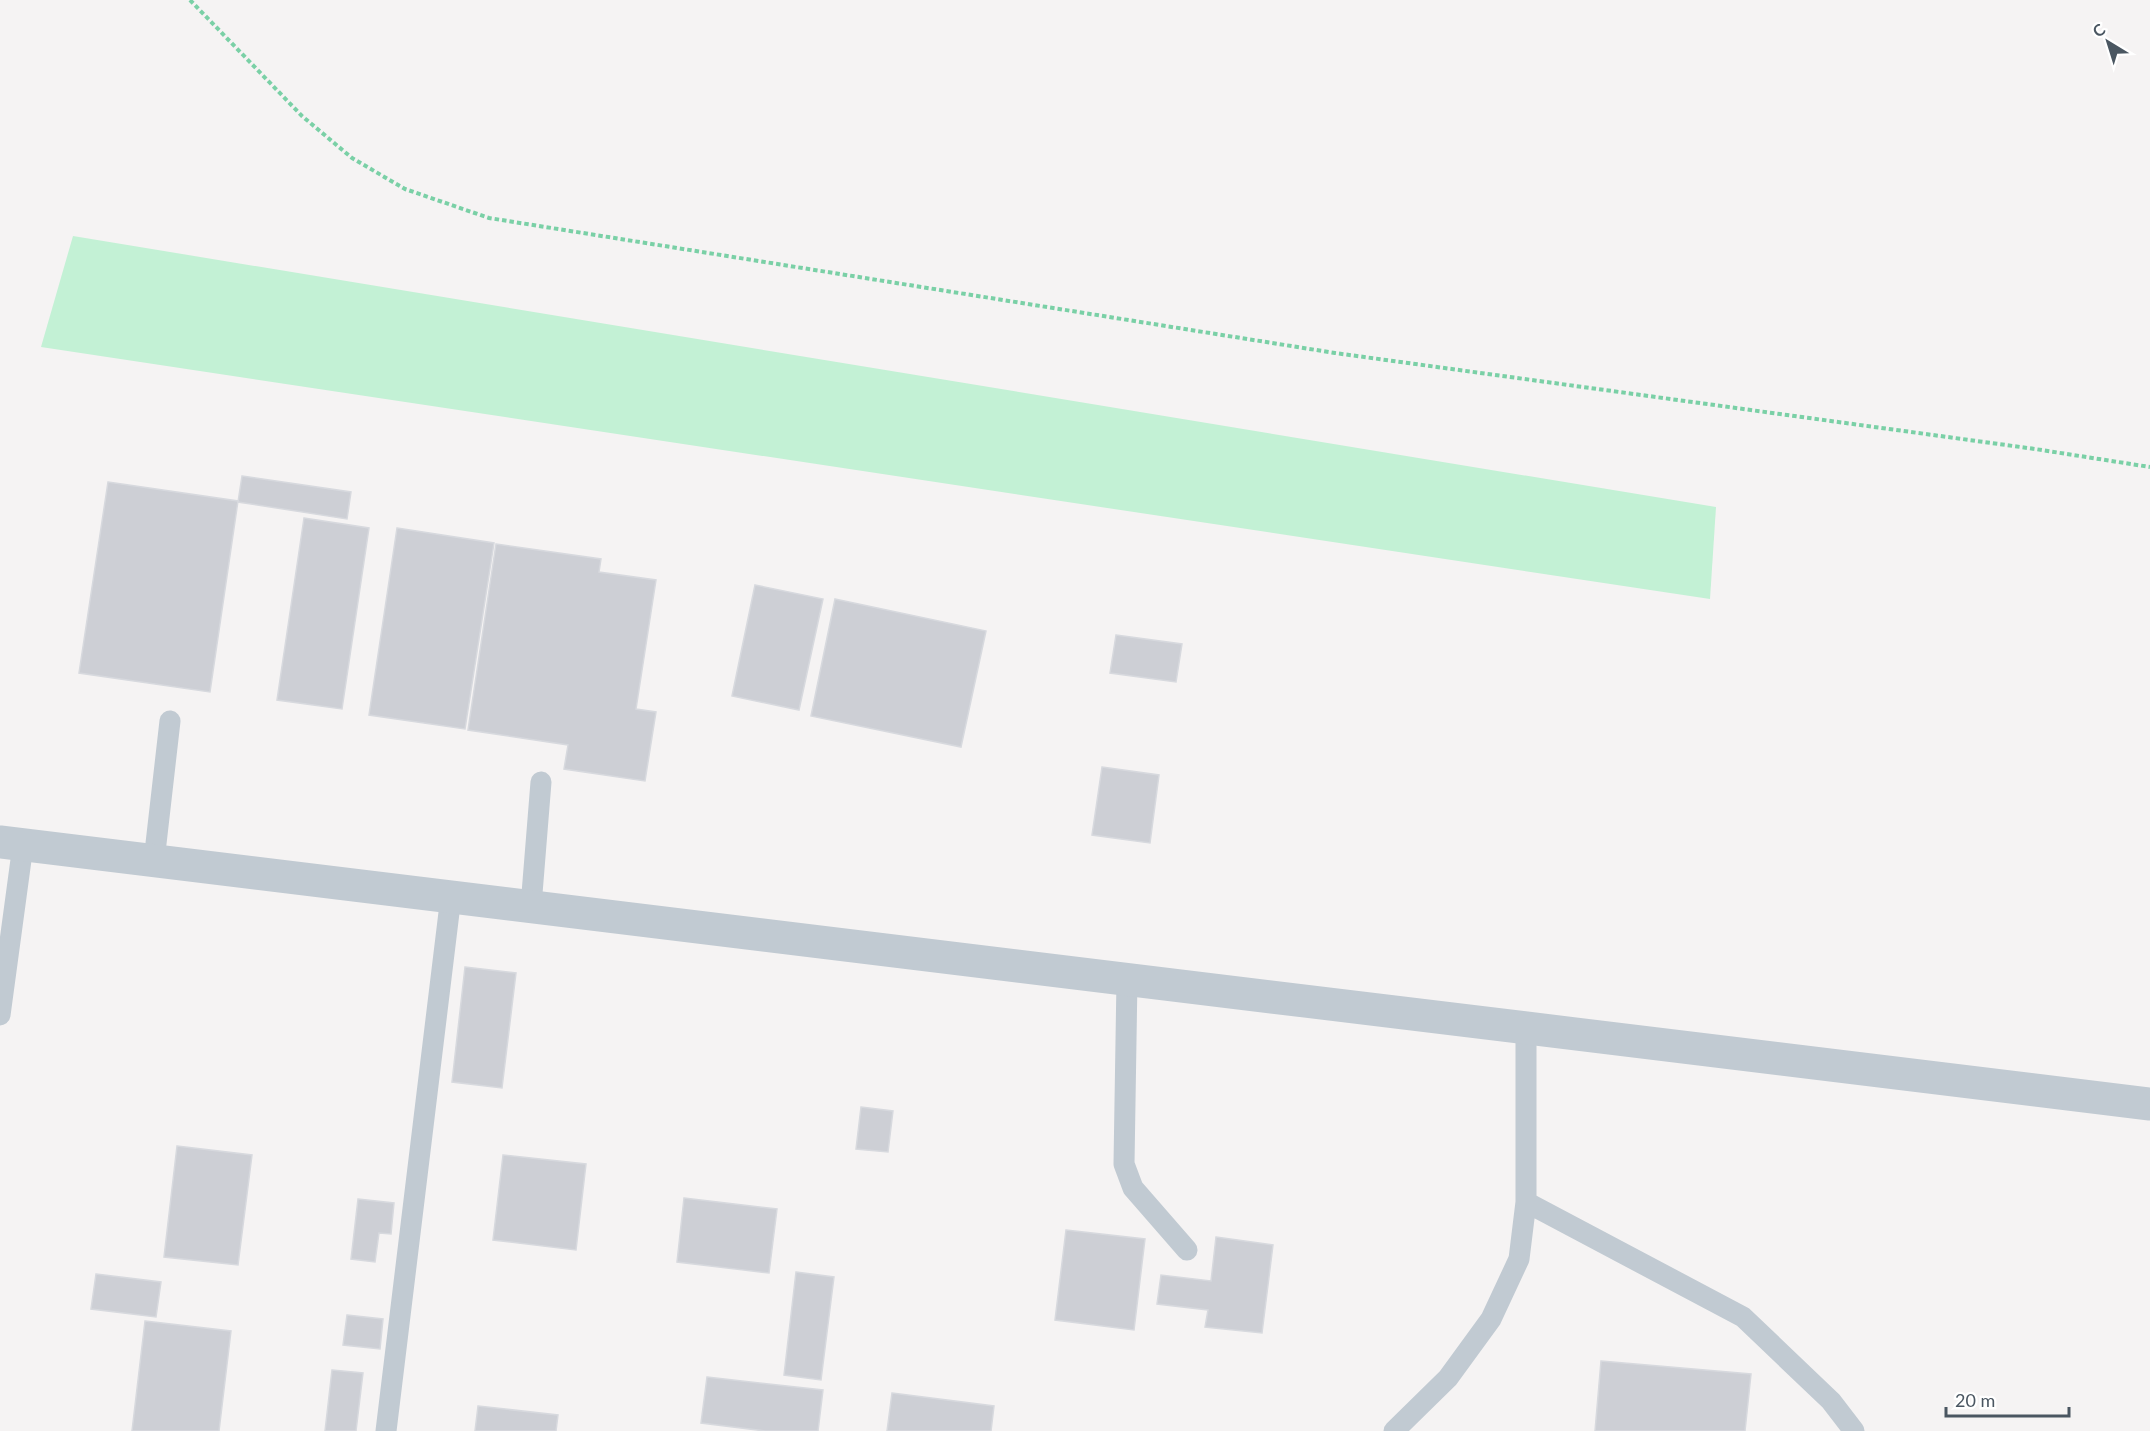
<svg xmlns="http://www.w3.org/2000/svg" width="2150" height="1431" font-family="Lato,sans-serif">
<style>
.green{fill:#c3f1d5}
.building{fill:#cdcfd5;stroke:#d7d9de;stroke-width:1.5}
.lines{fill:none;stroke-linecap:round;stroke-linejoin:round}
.path{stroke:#7ad0a6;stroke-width:4;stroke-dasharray:4.5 3;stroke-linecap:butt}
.service{stroke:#c1cad2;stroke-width:21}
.minor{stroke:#c1cad2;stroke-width:33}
</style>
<rect width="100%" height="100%" fill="#f5f3f3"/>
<path class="green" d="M73,236L1716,507L1710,599L41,347Z"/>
<path class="building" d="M242,476L351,492L347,519L238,502Z
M108,482L238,501L210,692L79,673Z
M304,518L369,528L342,709L277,700Z
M397,528L494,543L465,729L369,715Z
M496,544L601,559L599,572L656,580L636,709L656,712L645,781L564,769L568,745L468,730Z
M755,585L823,599L799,710L732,696Z
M835,599L986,631L961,747L811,716Z
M1116,635L1182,644L1176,682L1110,673Z
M1102,767L1159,775L1150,843L1092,835Z
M465,967L516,973L502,1088L452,1082Z
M861,1107L893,1111L888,1152L856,1149Z
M177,1146L252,1155L238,1265L164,1257Z
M503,1155L586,1164L576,1250L493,1240Z
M684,1198L777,1209L769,1273L677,1262Z
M358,1199L394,1203L391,1234L379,1233L375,1262L351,1259Z
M1066,1230L1145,1239L1134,1330L1055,1320Z
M1216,1237L1273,1245L1262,1333L1205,1327L1208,1310L1157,1304L1161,1275L1211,1281Z
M796,1272L834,1277L821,1380L784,1375Z
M96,1274L161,1282L156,1317L91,1309Z
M347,1315L383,1319L380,1349L343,1345Z
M145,1321L231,1331L219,1431H132Z
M1601,1361L1751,1374L1745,1431H1595Z
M332,1370L363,1373L356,1431H325Z
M707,1377L823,1390L818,1431H765L701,1423Z
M892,1393L994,1406L991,1431H887Z
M478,1406L558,1415L556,1431H475Z"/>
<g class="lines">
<path class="path" d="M190,0L302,116L352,158L405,189L489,218L1335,353L2035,449L2150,467"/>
<path class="service" d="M154,861L170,721
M531,906L541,782
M1127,979L1124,1164L1133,1188L1187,1250
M0,1015L23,845
M1526,1202L1743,1317L1831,1401L1854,1431
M386,1431L451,896
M1394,1431L1448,1378L1491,1319L1519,1259L1526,1202V1027"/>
<path class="minor" d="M0,842L2150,1104"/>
</g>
<g transform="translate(2108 42) rotate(322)" stroke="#ffffff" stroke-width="4.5" paint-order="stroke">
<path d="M0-4.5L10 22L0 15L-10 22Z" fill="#4a5661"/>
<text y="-9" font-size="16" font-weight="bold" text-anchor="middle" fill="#4a5661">С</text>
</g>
<path d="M1946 1407v9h123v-9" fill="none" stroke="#4a5661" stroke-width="3"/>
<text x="1955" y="1407" font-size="18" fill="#4a5661" stroke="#ffffff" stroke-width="4.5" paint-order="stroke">20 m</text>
</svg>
